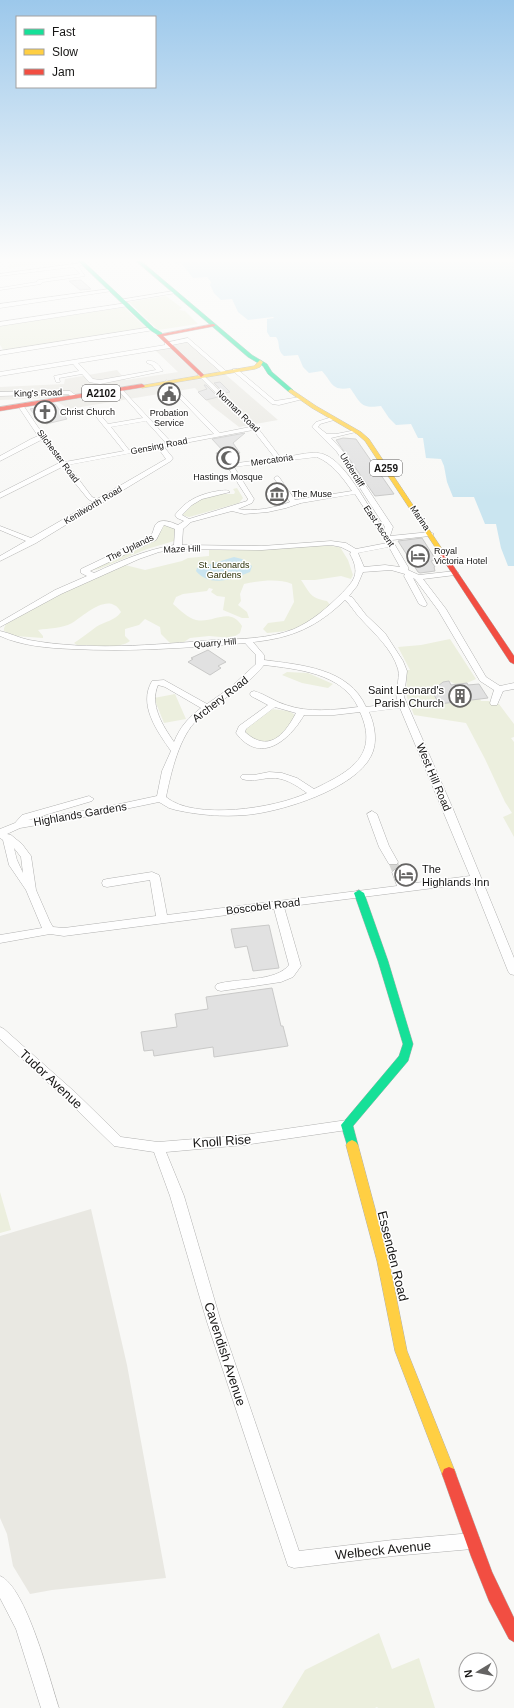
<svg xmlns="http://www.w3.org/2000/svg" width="514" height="1708" font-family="Arial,sans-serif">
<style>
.built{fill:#e9e8e2}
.green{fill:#ecefde}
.water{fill:#cae5f0}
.building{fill:#e1e1e1;stroke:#c9c9c8}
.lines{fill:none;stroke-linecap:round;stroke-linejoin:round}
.street-tunnel{stroke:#d6d6d4;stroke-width:9;stroke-dasharray:9 4.5;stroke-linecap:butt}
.street-casing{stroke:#b1b1b0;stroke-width:1}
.fast-casing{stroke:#b1b1b0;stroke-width:1}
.slow-casing{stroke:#b1b1b0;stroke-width:1}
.jam-casing{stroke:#b1b1b0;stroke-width:1}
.street{fill:#fefefe;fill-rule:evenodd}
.fast{fill:#16e098;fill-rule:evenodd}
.slow{fill:#ffcf43;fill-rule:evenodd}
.jam{fill:#f24e42;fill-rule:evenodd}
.labels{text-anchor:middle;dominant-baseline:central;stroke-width:3;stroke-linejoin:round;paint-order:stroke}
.far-street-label{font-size:9px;fill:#161514;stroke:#fff}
.far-poi-label{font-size:9px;fill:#161514;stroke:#fff;text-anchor:start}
.far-park-label{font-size:9px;fill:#282d03;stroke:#fff}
.shield{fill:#fff;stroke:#5c5b5a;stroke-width:1}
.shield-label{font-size:10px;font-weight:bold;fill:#161514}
.poi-label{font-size:11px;fill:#161514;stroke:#fff;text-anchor:end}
.street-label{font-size:11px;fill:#161514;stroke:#fff}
.near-street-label{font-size:13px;fill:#161514;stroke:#fff}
</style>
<rect width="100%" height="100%" fill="#f8f8f6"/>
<path class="built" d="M187,341L278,420L239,427L212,406L195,388L69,409L51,398L0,400V387L64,384L65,379L117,370L126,380L178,372L155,350L172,344Z
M91,1209L127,1365L166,1578L52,1590L30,1594L13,1566L7,1534L0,1518V1236Z"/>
<path class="green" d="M0,261H71L72,262L43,266L40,264L9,268L7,266L15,264Z
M166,296L182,308L179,310L185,311L198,324L158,330L129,302Z
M120,308H125L146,328L4,351L0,345V326Z
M237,488L243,498L239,503L189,517L182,515L198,499L221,494H234L235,492L233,489Z
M167,524L175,527L174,541L147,549L99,569L89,571L155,538L162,525Z
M321,545L340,547L348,560L353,575L351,579L341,576L315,580H301C310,593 310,598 327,601L331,606C305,625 299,631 267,633L263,629L268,623L284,621L294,602L292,584C278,578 258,581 244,584L240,594L241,601L238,605L247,612L249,618H242L223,610L225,597L217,596L211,592L213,589L209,588L207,591L183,594L176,597L173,604C180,610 188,618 196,620C214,624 229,606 242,626L240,633L232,638L209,636L190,638L184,642L170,643L161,634L160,627L145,619L139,625L125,629V636L130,641C116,651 93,644 77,645L74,643C82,638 89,632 96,627C105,621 115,621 121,612C119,609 117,606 114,605C102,598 82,617 72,623C61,629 49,628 38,630L43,636V638L15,636L4,631V628L6,624L53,597L125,565L145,570L182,561L188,558L209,556V550H251Z
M450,639L476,679L467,683L455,684L449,681L443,682L436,688L437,691L432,692L439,704L480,699L481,701H489L499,704L514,724V737L511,738L514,742V837L503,817L512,813L505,802L485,759L466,723L414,715L407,697L406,670H410L398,647L421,645Z
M287,672L308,673L333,684L328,688L302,683L282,675Z
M175,694L186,719L164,723L154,698Z
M271,709L289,711L295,715C293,730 278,738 265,744L245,735V731L247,727Z
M0,1192L11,1230L0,1233Z
M379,1633L392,1669L419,1658L435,1708H378L377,1707L375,1708H282L305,1670Z"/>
<path class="water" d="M172,261H514V566H508L501,548L496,524H485L474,497H453L447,482L444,466L441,459L426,458L423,438H418L411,424L396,425L389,418L381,406C360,409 361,403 350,388C331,391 333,383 322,371L309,373L303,367L298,355L284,356C276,349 281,343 276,337H270L267,332V319L274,318L273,317L248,320L238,312L232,299L221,300L214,293L210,285L211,282L207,277L193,278L181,263L176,264Z
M234,557L242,559L252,566L250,572C233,579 210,588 196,571L197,568L201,567Z"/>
<path class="building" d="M81,280L91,289L80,290L69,281Z
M220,382L230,392L224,393L214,383Z
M204,385H206L218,397L206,400L198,392L207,389Z
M55,404L67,419L46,424L45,423H41L30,409Z
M245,433L233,443L240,453L234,456L238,461L223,463L216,453L224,452L212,439Z
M343,438L356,439L394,494L375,496L336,440Z
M422,538L436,560L431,561L435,567H434L435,571L420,573L418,572L398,541Z
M208,650L226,662L218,666L221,668L210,675L188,662L193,659L191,658Z
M449,681L451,685L467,683L468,685L479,684L488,698L439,704L432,691L443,682Z
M269,925L279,968L253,971L247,946L235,948L231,929Z
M272,988L281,1026H283L288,1046L214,1057L213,1047L154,1056L153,1050L144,1051L141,1032L177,1027L175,1014L208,1009L206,997Z"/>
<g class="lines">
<path class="street-tunnel" d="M393,862L397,872"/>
<g class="street-casing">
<path id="street" d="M82,263L84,265L78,266L85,276L43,282L41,284L0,290V288L37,282V281L39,280L80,274L73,267L0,276V274Z
M110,289L112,291L0,308V304Z
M174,291L176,293L122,302L119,300Z
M127,303L129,304V306L0,326V322Z
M152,327L154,328V330L0,355V351Z
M188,338L226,371V373H222L187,342L172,345L173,346L170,348L78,363L93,379L100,380L156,370L152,365L147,363V361C155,360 159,365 163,371L100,384L89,382L82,374L59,378L60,382H56L54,376L79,371L73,364L0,376V372L165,345V343Z
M233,369H237L275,401L300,397L303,399L279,405L272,404L233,371Z
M201,373L257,427L281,458C293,456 307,452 318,453C345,455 369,512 385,530V527L337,452L312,427L316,422L332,417L334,418V420L320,424L318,427L327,434H336L356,430V432L331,438L342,450L393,527L390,536L430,532L434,534L430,536L392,540L408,567V570L419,575L455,571L459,573L455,575L423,579L446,609L486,677L500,686L514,683V689L503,691L497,705H491L490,703L494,690L480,681L438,610L415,579L413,578L427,604L426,606H423L419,604L404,576L405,574L391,570L363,572L357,586L349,596L352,597L366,615L385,633L403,661L407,671L404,697L453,809L514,958V975L510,974L508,971L473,883L284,907L301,966L293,977L281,982L221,991L217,990L215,987L217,984C237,978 276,982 289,965L274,909L64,936L50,934L0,943V935L42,928L26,890L9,865L3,840L0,838V829L15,823L22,815L89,796L94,799L92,801L28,820L101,808L157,796L162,771L171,751C157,731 138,705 152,681L164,680L207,704L230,688L256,664V655L245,643C188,648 129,652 72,649C48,648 22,646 0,636V631C10,633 19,638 29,640C89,651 153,645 214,640C240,639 269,639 294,629C312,621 327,608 340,595C354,581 361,574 350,554L351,552L341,547L331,545L262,550L178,549L159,552L139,559L61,594L0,627V622L55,590L87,576L81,573V569L150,536C154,533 153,528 156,524C161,518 172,522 178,525L184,521L177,518L175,515C186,500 200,494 218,491C223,491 227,489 230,492L202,499L192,505L182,515L189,519L247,501L248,499L227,466L230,464L275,458L253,430L164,447L173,458L171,461L36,543L0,561V556L26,541L0,530V526L31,538L93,502L88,499L62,467L0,498V493L59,463L41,440L0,461V456L31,439L38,436L18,406L19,405H23L44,436L65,462L124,451L89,408L94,407L108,424L143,418L118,390V388L120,387L171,442L214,434L165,383L164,382L167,380L220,433L250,427L198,375ZM146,421L166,443L129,450L111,427ZM158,448L166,459L97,499L92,497L68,465ZM317,457C332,463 343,478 352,491L295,500L279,477L277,476L274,478L290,502C275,508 254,512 238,509L252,503L254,499L234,467ZM355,494L387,543L356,549L346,543L331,541L262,546L182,545L183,529L191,522L232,511L244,514L268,512L286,508L301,503ZM164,525L175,529L174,545C145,550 120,561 94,573L90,571L156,540ZM389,547L400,567L385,565L364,567L358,553ZM345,600C351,605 355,613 361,619C375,634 392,649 398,669C401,680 393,692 398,703L366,707C349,668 301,665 264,660V655L253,642C292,638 317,627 345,600ZM264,665C297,669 342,673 358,707C334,710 309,713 286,705C275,702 265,694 254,691L251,692L250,694L251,696L268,705L239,726L236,733C260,765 289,741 304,715H334L360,712C380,756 349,772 314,789L297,778L282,773L269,772L254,775H242L240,777L242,779C252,782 259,779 270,778C284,777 296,785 307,793C276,808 194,821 166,797C171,773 179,736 198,719C219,700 246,688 264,665ZM158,685L165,687L201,708C188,718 180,727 174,742C163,726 149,705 158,685ZM275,707L296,713C284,736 268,753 245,732L246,729ZM400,708L470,876L407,884L401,870L397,868L392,872L397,886L167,915L160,878L159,875L152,872L107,879L103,880L102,883L103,886L107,887L150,880L156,916L64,928L53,927L50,922L36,890L31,856L22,844L11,835L7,834L20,828L101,814L159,802L169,808L176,810C199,815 222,817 246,815C281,812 355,789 371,756C378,743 375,725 369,712ZM14,848L21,857L23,873L17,860Z
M70,391L77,396V398H73L68,394L0,396V392Z
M372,811L377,814L389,846L398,862L397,864H389L379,847L367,814Z
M0,1027L4,1029L76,1093L121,1137L158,1142L244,1135L347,1120L351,1121L353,1125L351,1129L347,1130L244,1145L166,1152L184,1196L221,1322L299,1551L393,1540L472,1533L478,1535L480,1541L478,1547L472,1549L393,1556L294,1568L288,1566L207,1322L170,1196L154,1152L114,1146L68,1101L0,1039Z
M0,1576C26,1586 50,1681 59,1708H41L16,1629L0,1598Z"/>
</g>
<g class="fast-casing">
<path id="fast" d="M78,261H83L154,328L162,333V335H158L150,330Z
M136,261H141L252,355L267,364L272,372L293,390V392H289L268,374L263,366L248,357Z
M359,890L364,893L388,961L413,1044L408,1061L353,1126L358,1145L356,1148L352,1150L348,1148L341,1125L399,1056L403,1044L378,961L354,893Z"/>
</g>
<g class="slow-casing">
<path id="slow" d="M260,360L263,362L260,367L255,369L142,388L139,386L254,366Z
M291,389L316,406L361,432L369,439L446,555L445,556H441L365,441L357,434L312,408L289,392L288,391Z
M352,1140L356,1142L358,1145L389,1261L407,1351L456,1474L454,1479L449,1481L444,1479L395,1351L377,1261L346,1145L348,1142Z"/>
</g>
<g class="jam-casing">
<path id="jam" d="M213,324L215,325V326L163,336L203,374L204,375L201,377L157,335Z
M142,384L145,386L144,387L0,411V407Z
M443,553L446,555L514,656V664L510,662L440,555Z
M449,1467L454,1469L492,1572L514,1618V1642L509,1639L489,1601L471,1556L442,1474L444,1469Z"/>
</g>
<use href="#street" class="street"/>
<use href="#fast" class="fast"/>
<use href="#slow" class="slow"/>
<use href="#jam" class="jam"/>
</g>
<linearGradient id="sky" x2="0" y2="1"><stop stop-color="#9cc8eb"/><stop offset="0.52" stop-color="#fcfcfb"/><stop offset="1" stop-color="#fcfcfb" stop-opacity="0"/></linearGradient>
<rect width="514" height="500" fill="url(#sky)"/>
<defs>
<g id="civic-ring" transform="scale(1.15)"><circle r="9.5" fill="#fff" stroke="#656463" stroke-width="1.5"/><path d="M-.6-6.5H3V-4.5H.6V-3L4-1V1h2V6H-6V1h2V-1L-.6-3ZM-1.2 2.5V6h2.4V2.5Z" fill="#656463"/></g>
<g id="church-ring" transform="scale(1.15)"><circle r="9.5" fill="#fff" stroke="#656463" stroke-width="1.5"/><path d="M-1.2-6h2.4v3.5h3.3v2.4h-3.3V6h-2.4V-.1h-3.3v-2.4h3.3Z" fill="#656463"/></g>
<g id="mosque-ring" transform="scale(1.15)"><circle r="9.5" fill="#fff" stroke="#656463" stroke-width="1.5"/><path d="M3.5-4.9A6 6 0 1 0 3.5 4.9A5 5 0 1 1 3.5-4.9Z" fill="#656463"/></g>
<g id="museum-ring" transform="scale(1.15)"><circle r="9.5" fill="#fff" stroke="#656463" stroke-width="1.5"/><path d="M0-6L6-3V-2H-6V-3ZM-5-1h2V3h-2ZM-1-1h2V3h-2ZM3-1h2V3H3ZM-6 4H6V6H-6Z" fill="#656463"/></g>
<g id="hotel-ring" transform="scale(1.15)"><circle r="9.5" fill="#fff" stroke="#656463" stroke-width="1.5"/><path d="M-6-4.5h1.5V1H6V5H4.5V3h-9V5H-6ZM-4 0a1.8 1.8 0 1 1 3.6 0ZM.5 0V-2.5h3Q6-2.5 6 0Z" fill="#656463"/></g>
<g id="building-ring" transform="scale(1.15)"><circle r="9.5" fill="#fff" stroke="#656463" stroke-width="1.5"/><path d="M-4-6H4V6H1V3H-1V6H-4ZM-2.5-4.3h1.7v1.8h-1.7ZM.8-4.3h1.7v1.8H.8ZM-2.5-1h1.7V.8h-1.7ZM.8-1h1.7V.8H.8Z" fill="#656463"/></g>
</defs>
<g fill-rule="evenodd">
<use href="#civic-ring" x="169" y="394"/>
<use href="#church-ring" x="45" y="412"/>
<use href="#mosque-ring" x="228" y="458"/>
<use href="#museum-ring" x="277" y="494"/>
<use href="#hotel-ring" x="418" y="556"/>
<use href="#building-ring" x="460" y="696"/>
<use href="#hotel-ring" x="406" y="875"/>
</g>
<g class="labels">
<g class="far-street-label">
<text transform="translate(38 393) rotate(-2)">King's Road</text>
<text transform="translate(238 411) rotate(44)">Norman Road</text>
<text transform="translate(159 446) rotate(-11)">Gensing Road</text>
<text transform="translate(58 456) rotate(53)">Silchester Road</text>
<text transform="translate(272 460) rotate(-8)">Mercatoria</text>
<text transform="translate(352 470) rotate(58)">Undercliff</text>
<text transform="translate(93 505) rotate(-31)">Kenilworth Road</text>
<text transform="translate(420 518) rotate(56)">Marina</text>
<text transform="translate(379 526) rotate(56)">East Ascent</text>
<text transform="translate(130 548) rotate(-26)">The Uplands</text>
<text transform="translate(182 549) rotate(-2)">Maze Hill</text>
<text transform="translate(215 643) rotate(-5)">Quarry Hill</text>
</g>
<g class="far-poi-label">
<text x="60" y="412">Christ Church</text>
<text x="169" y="413" text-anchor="middle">Probation<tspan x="169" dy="10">Service</tspan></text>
<text x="228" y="477" text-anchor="middle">Hastings Mosque</text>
<text x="292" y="494">The Muse</text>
<text x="434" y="551">Royal<tspan x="434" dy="10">Victoria Hotel</tspan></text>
</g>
<g class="far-park-label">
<text x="224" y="565">St. Leonards<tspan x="224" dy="10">Gardens</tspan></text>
</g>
<g class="shield">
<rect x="82" y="385" width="38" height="16" rx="3"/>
<rect x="370" y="460" width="32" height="16" rx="3"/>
</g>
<g class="shield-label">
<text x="101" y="393">A2102</text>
<text x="386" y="468">A259</text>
</g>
<g class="poi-label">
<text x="444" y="690">Saint Leonard's<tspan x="444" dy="13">Parish Church</tspan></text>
<text x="422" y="869" text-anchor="start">The<tspan x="422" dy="13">Highlands Inn</tspan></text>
</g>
<g class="street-label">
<text transform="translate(220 699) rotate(-38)">Archery Road</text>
<text transform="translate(434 777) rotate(67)">West Hill Road</text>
<text transform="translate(80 814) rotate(-10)">Highlands Gardens</text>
<text transform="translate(263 906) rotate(-7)">Boscobel Road</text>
</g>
<g class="near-street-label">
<text transform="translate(51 1079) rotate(43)">Tudor Avenue</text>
<text transform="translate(222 1141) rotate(-4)">Knoll Rise</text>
<text transform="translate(393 1256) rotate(76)">Essenden Road</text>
<text transform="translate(225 1354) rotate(72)">Cavendish Avenue</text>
<text transform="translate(383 1550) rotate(-6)">Welbeck Avenue</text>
</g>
</g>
<rect x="16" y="16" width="140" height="72" fill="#ffffff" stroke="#a2a1a1"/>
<rect x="24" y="29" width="20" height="6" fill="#16e098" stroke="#a2a1a1"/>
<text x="52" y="36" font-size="12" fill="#161514">Fast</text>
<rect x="24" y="49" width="20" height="6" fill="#ffcf43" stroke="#a2a1a1"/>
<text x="52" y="56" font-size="12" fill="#161514">Slow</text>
<rect x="24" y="69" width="20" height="6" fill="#f24e42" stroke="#a2a1a1"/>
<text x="52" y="76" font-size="12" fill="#161514">Jam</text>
<g transform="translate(478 1672) rotate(260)"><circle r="19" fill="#ffffff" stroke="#a2a1a1"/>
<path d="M0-3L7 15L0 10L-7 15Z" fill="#656463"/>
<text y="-6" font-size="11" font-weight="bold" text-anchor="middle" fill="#161514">N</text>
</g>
</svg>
